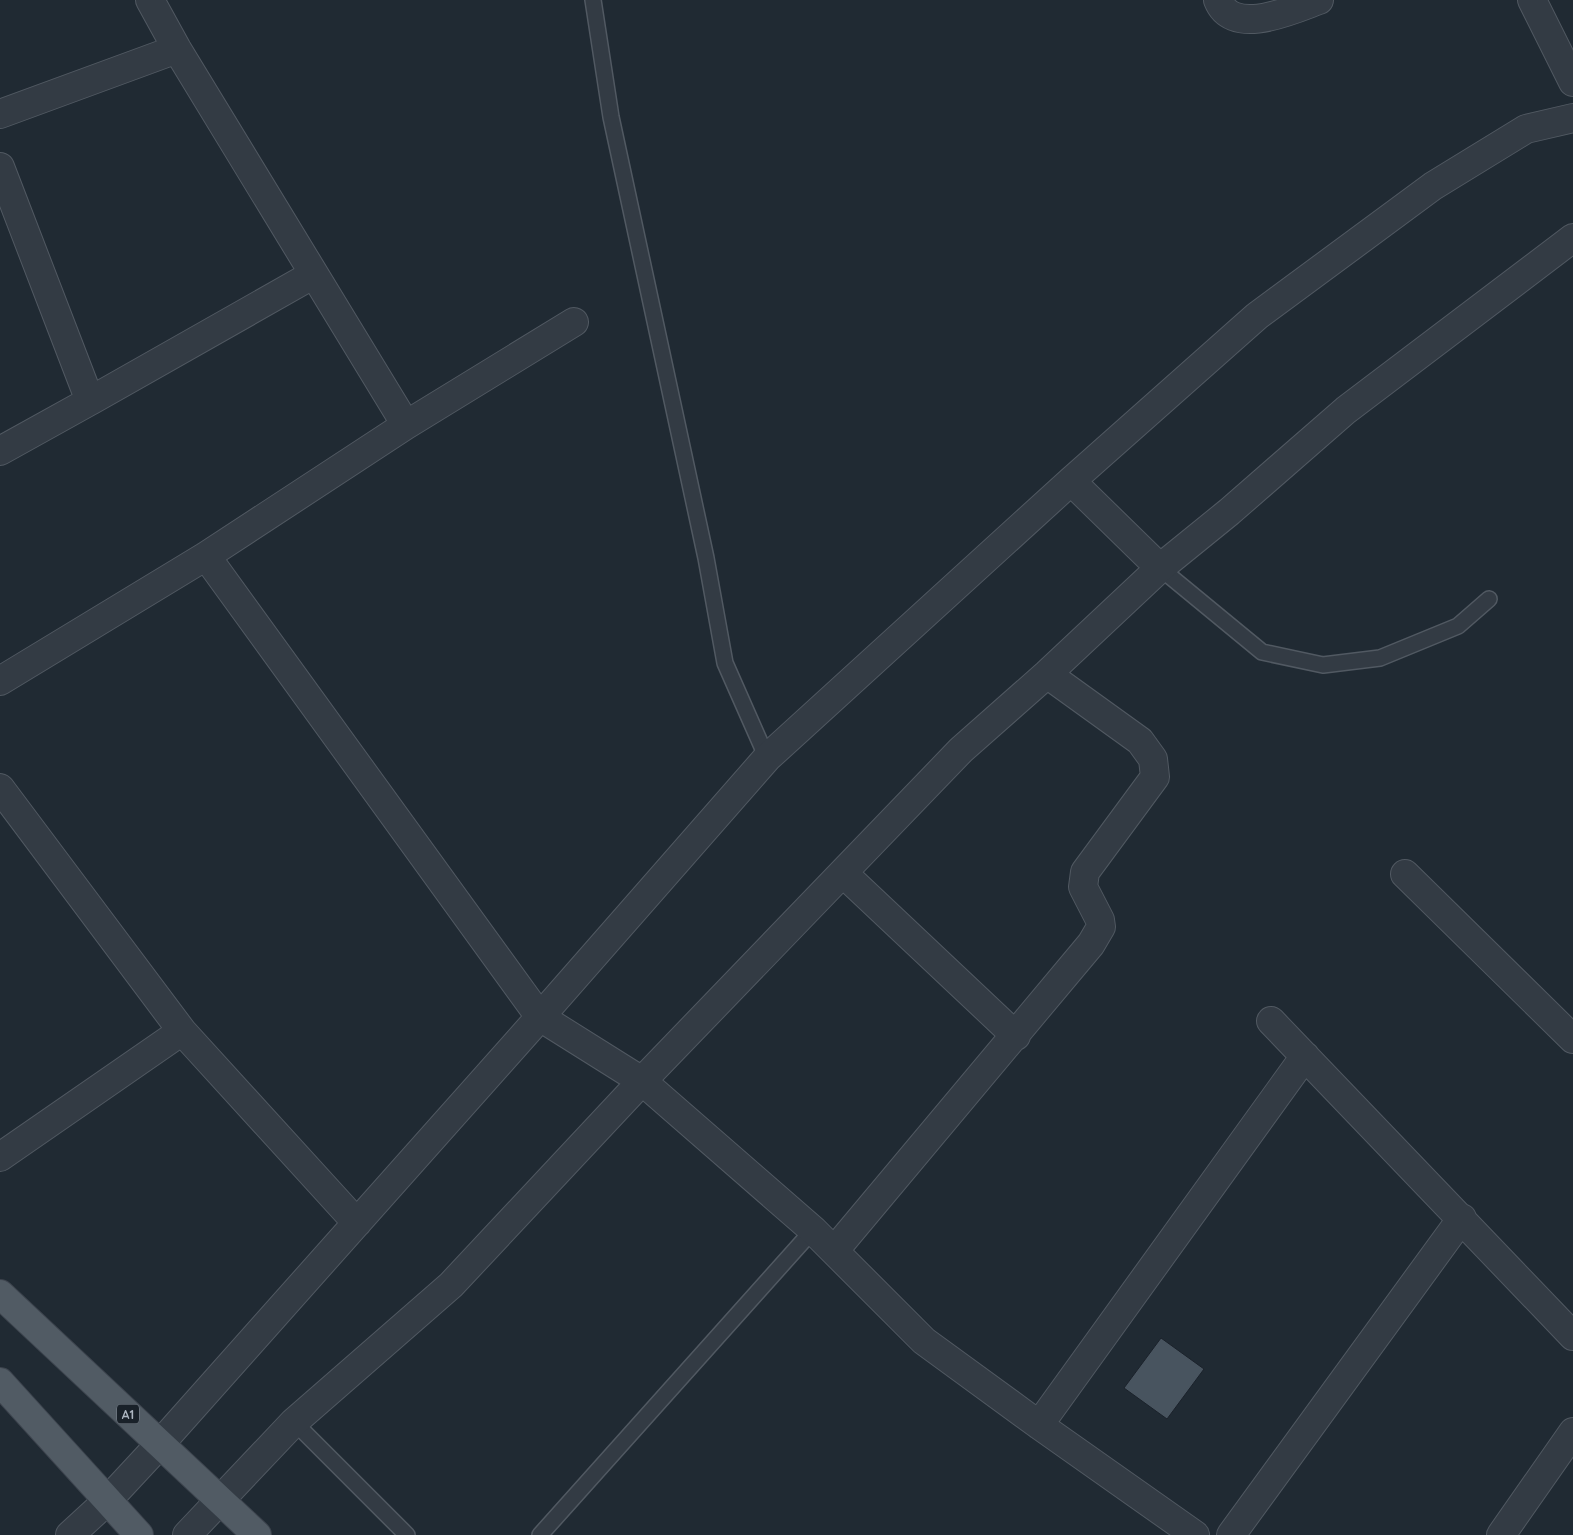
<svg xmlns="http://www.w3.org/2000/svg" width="1573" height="1535" font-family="Quicksand,sans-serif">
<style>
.building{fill:#48545f;stroke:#1b222b}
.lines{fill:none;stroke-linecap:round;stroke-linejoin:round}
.lane-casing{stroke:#515962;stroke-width:18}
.street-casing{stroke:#515962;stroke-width:30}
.primary-casing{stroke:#3d444e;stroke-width:30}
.lane{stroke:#333b44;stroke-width:15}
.street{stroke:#333b44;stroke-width:28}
.primary{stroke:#515b64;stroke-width:28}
.labels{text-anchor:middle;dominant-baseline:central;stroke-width:4.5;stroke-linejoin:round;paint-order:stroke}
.shield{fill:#192129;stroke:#818993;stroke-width:1}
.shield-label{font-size:12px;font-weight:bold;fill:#adb6c1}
</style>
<rect width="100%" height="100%" fill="#202a33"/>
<path class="building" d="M1161,1338L1204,1369L1167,1419L1124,1388Z"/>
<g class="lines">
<g class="lane-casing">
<path id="lane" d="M593,0L611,117L706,558L725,663L767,758
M1160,568L1262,652L1323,665L1380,658L1458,626L1489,599
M294,1422L407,1535
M540,1535L813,1230"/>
</g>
<g class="street-casing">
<path id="street" d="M1218,0C1233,38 1294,9 1319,0
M1532,0L1573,82
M0,114L177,49
M0,167L90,401L0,451
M90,401L314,274
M406,425L574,322
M1071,481L1160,568
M206,556L540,1017L642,1081L813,1230L924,1341L1039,1425L1195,1535
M0,681L206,556L406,425L177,49L150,0
M0,788L182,1031L357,1223
M843,873L1016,1036
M1405,874L1573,1039
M1271,1021L1573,1336
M0,1157L182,1031
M834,1251L1091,944L1101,927L1100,920L1083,887L1085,872L1155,777L1153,759L1140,741L1047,674
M1039,1425L1305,1056
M70,1535L107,1501L160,1444L540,1017L767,758L1071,481L1257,316L1433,186L1526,129L1573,118
M187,1535L294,1422L451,1285L642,1081L961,750L1047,674L1160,568L1229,512L1346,410L1573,238
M1231,1535L1462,1218
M1501,1535L1573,1432"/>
</g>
<g class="primary-casing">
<path id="primary" d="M0,1294L257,1535
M0,1382L139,1535"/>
</g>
<use href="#lane" class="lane"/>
<use href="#street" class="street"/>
<use href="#primary" class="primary"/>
</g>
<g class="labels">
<rect class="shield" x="117" y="1404.5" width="22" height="19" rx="4"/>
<g class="shield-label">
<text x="128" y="1414">A1</text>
</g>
</g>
</svg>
